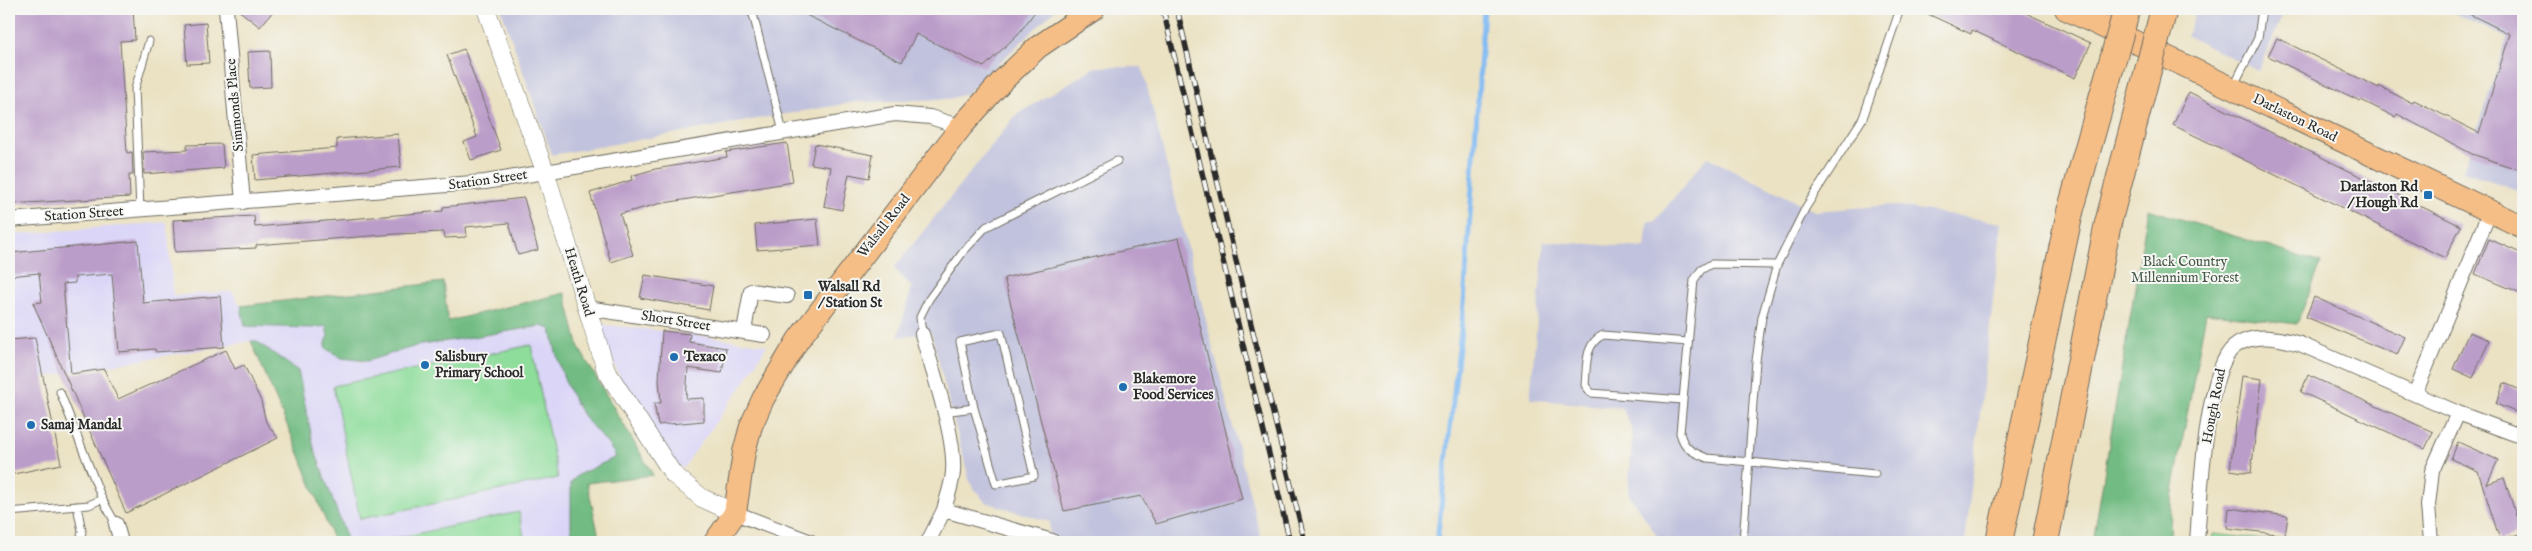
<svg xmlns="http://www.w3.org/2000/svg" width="2532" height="551" font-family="'IM FELL English',serif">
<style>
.built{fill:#dbd6f7}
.industrial{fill:#c1c2dd}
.green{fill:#8edd9b;stroke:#5c8463}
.forest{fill:#72bc83;stroke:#4e7457}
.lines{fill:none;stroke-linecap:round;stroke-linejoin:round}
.stream{stroke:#82bbf3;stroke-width:5}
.building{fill:#bb9dc9}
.service-casing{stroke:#6e6b60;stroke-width:9}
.minor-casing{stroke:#6e6b60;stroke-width:16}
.tertiary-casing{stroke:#6e6b60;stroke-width:19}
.primary-casing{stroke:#6e6b60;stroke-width:24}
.motorway-casing{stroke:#6e6b60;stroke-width:28}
.service{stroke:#fff;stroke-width:7}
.minor{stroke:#fff;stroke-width:14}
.tertiary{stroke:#fff;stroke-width:18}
.primary{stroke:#f6be87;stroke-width:22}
.motorway{stroke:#f6be87;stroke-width:26}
.rail-casing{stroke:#2b2b2b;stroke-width:5.5}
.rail{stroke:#f6f6f2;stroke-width:4;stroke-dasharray:11;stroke-linecap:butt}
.motorway-bridge-casing{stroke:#6e6b60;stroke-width:28;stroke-linecap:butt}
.motorway-bridge{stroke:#f6be87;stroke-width:26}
.poi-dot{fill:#1f6fb2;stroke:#f6f6f2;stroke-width:2}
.labels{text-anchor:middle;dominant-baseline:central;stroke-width:4;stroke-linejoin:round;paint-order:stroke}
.street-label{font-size:14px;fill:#2b2b2b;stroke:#f6f6f2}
.poi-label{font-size:14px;font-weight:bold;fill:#2b2b2b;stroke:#f6f6f2;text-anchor:start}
.park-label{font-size:14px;fill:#445847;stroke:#f6f6f2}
</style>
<rect width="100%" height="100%" fill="#f6f6f2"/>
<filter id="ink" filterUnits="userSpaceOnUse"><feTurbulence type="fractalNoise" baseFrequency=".02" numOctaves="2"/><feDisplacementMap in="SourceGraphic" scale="10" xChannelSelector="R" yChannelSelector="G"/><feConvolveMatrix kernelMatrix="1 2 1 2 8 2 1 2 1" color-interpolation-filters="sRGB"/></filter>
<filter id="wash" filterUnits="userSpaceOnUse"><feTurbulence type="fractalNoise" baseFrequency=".0096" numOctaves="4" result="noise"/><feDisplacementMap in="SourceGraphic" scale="20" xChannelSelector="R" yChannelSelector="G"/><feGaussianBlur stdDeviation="1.12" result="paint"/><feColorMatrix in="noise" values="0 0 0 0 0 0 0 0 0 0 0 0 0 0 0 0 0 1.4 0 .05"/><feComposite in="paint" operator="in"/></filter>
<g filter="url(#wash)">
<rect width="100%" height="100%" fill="#ebe2c3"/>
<path class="built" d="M167,222L173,296L232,291L241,306L443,282L448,321L565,293L579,348L653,475L587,483L598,532L597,542H334L296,446L251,341L9,383V235Z
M597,324L690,334L767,345L746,380L683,468L670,461L624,387Z"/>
<path class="industrial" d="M501,9H1056L966,94L949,99L856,102L552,155Z
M2197,9H2285L2259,71L2187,36Z
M2445,9H2523V192L2463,171L2507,38Z
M1095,67H1142L1262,542H1049L1050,522L985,502L970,483L931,332L898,337L912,287L894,268L1016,115Z
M1707,157L1815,211L1892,205L2002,223L1965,542H1661L1628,493L1633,432L1622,408L1530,399L1544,241L1645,248L1648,221H1655Z"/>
<path class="green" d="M531,345L558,478L360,519L333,386Z
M519,512L525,542H378Z
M2213,534L2282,542H2212Z"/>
<path class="forest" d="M2148,209L2321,263L2297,324L2206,313L2171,502L2170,542H2093Z
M443,282L448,321L565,293L579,348L653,475L587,483L598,532L597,542H574L571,529V482L578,475L616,457C608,441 594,430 583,415C565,388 557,361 551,329L541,326L416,346L367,361L342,358L325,348L328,336L326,326L312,328L245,326L241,306Z
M251,341H256L298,371L314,448L348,542H334L296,446Z"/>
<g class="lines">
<path class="stream" d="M1437,542L1464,304L1484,9"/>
</g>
<g id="blocks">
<path class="building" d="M9,9H133L135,40L120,41L127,153L132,152L133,175H129L130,197L9,204Z
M237,9H275L260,27Z
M794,9H1037L1019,33L984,67L916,34L902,62Z
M1917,9H2017L2091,43L2075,78L1972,30L1971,34Z
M2459,9H2523V171L2472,154L2397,114L2395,117L2361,100L2360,101L2268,56L2277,38L2379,88V86L2412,103L2414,100L2479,133L2510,34Z
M206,23L209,63L187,64L184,25Z
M464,49L501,150L471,160L464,142L477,137L447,55Z
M270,51L271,87L250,88L248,52Z
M2189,92L2461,226L2445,258L2173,125Z
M398,134L401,167L255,180L253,155L337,148V139Z
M787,143L793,182L658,204L620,214L633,255L611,262L590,193L632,180L631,176L655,169L727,157L726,152Z
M222,144L224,168L144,174L143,152L187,150V145Z
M815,144L873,155L869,178L849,174L842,210L824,206L831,167L811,164Z
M524,198L538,250L518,255L509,223L466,227L467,237L445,238L444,232L396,234L256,245V248L175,252L173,220L254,216L255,227L443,211V207Z
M817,219L820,245L757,250L755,225Z
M1179,238L1242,499L1156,524L1141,496L1064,511L1004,278Z
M2489,239L2523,254V294L2475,274Z
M138,241L143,303L220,296L224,347L156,352L155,349L119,352L112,274L75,277V283L63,284L71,374L104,369L118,399L226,350L235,369L244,365L261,401L266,422L278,438L126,513L33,303L42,302L39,273L9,276V253Z
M645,275L713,286L709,310L640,298Z
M2314,297L2405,337L2397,355L2306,317Z
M662,331L690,334L689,342L726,348L722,373L688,368L686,399L704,398V421L658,425L654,403H661L659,380Z
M2469,332L2489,340L2473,378L2453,369Z
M35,338L61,464L9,475V340Z
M2308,375L2433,432L2425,449L2301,392Z
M2242,376L2262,379L2251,473L2230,470Z
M2504,383L2523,391V415L2496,404Z
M2458,442L2498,460L2487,484L2504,478L2522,533L2500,540L2478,471L2451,459Z
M2229,508L2288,516L2285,535L2227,528Z"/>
</g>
</g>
<g filter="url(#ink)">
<use href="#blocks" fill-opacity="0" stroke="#6e6b60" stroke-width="1"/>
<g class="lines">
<g class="service-casing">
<path id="service" d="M746,9L753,14L783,132
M2234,85L2258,38L2262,9
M140,210L135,89L149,41
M1777,265L1711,264L1701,270L1694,280L1680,433C1684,449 1692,452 1707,458L1875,474
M922,334L920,317L929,299L963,252L986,227L1117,161
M1683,400L1591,393L1585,385C1587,366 1584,344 1603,335L1688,342
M943,412L974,408L960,342L1001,333L1034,476L996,484L974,408
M102,499L116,524
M77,506L82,531L80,542
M9,512L89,505L102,499L60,392
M1743,542L1756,361L1762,317L1777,265L1806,207L1863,118L1900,9"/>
</g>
<g class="minor-casing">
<path id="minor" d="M226,9L243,202
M9,220L485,182L895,114L930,117L961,127
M587,308L764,335
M744,331L751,291L787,296
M922,334C932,369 956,437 953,472C952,485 947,497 944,510
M2415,394L2490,211
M735,513L811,542
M116,524L121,542
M928,542L944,510L1052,541
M2197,542C2200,503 2205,370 2234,347C2253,332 2280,338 2300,344L2458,413L2523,437
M2431,542L2428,505L2432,471L2458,413"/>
</g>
<g class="tertiary-casing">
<path id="tertiary" d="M486,9L545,171L606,370L673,474L702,498L735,513"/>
</g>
<g class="primary-casing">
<path id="primary" d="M2066,9L2523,227
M715,542L735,513L744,452L751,426L763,399L798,340L961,127L1002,81L1038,47L1094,9"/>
</g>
<g class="motorway-casing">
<path id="motorway" d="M1999,542L2070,212
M2045,542L2108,223"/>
</g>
<use href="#service" class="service"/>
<use href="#minor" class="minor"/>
<use href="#tertiary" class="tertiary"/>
<use href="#primary" class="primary"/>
<use href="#motorway" class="motorway"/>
<g class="rail-casing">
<path id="rail" d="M1163,9L1290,542
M1177,9L1249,316L1305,542"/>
</g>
<use href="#rail" class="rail"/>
<g class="motorway-bridge-casing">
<path id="motorway-bridge" d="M2070,212L2127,9
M2108,223L2164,9"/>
</g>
<use href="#motorway-bridge" class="motorway-bridge"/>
</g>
</g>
<g class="poi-dot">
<rect x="2423" y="190" width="10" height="10" rx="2.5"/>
<rect x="803" y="290" width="10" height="10" rx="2.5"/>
<circle cx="674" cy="357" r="5"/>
<circle cx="425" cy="365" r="5"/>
<circle cx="1123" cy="387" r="5"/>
<circle cx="31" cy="425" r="5"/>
</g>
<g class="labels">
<g class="street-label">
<text transform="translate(235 105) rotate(-95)">Simmonds Place</text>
<text transform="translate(2295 118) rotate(26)">Darlaston Road</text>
<text transform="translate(488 180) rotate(-8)">Station Street</text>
<text transform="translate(84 214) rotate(-4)">Station Street</text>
<text transform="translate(884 226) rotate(-52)">Walsall Road</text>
<text transform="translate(579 282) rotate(73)">Heath Road</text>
<text transform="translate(676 321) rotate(9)">Short Street</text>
<text transform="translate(2214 406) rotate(-79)">Hough Road</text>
</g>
<g class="poi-label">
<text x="2418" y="187" text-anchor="end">Darlaston Rd<tspan x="2418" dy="16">/ Hough Rd</tspan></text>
<text x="818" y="287">Walsall Rd<tspan x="818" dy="16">/ Station St</tspan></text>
<text x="435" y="357">Salisbury<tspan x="435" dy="16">Primary School</tspan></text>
<text x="684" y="357">Texaco</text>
<text x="1133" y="379">Blakemore<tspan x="1133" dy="16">Food Services</tspan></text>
<text x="41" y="425">Samaj Mandal</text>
</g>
<g class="park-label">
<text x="2185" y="262">Black Country<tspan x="2185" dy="16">Millennium Forest</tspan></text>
</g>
</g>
<rect width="2532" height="551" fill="none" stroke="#f6f6f2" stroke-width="30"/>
</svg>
